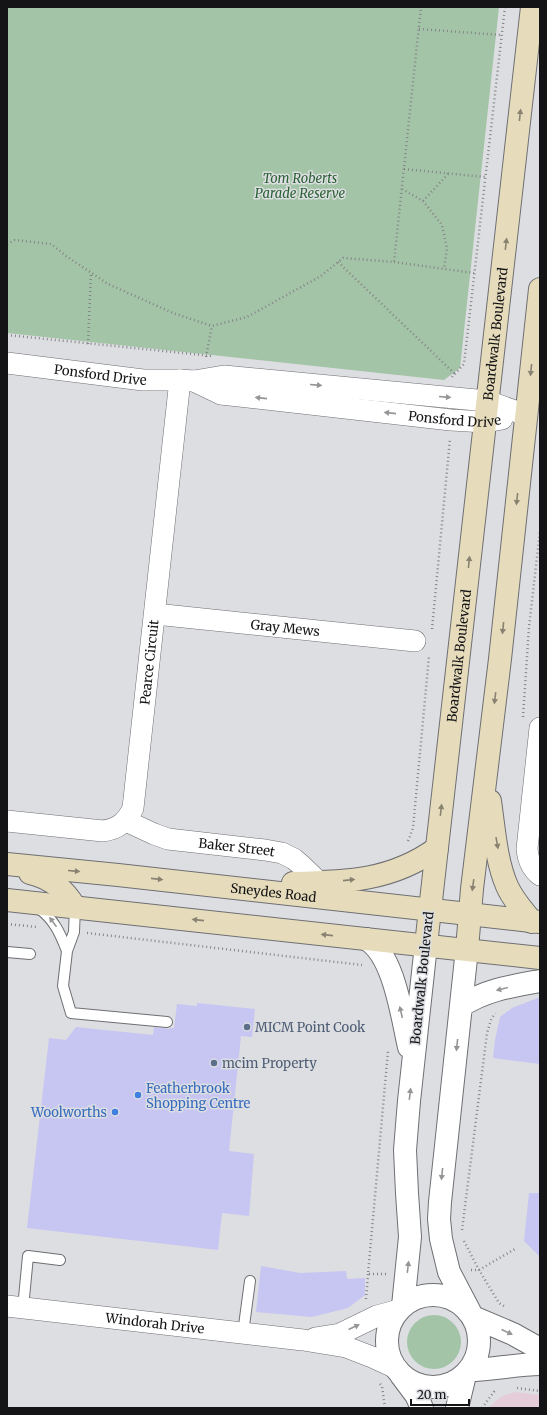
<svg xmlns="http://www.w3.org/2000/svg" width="547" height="1415" font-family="Merriweather,serif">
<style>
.education{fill:#e4cdd8}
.green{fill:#a4c4a7}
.building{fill:#c7c5f2}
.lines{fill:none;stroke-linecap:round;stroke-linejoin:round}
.service-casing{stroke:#6e6f73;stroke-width:12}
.minor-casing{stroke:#6e6f73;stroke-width:22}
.tertiary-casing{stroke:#6e6f73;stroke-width:24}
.secondary-casing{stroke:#6e6f73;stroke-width:24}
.path{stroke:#848588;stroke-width:2.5;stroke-dasharray:1 3;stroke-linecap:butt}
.service{stroke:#fff;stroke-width:10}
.minor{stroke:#fff;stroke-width:21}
.tertiary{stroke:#fff;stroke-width:22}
.secondary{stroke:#e6dcbb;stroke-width:22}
.oneway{fill:#888271}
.oneway2{fill:#959596}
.service-dot{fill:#5c6f8a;stroke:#dddee2;stroke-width:1.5}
.shop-dot{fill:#3f7fe0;stroke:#dddee2;stroke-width:1.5}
.labels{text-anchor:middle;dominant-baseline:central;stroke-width:3;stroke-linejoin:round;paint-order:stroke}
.park-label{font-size:13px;font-style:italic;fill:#2a6133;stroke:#dddee2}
.street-label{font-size:13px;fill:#141416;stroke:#dddee2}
.service-label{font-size:13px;fill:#4e5e75;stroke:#dddee2;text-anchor:start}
.shop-label{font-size:13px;fill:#366cbe;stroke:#dddee2;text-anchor:start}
</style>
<rect width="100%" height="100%" fill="#dddee2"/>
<path class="education" d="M515,1392L540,1395V1408H488L502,1396Z"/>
<path class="green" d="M7,7H499L460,368L444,380L7,333Z
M407 1342a27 27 0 1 1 54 0a27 27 0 1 1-54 0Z"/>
<path class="building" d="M540,997V1064L493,1058L495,1040L500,1017L512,1008Z
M197,1003L255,1009L252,1037L241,1036L229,1151L254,1154L249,1216L222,1213L218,1250L27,1228L49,1038L66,1040L76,1027L153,1035L154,1027L170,1029V1028H174L177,1004L197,1006Z
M529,1193H540V1257L524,1241Z
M261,1266L300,1273L346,1271L347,1279L365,1278V1295L348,1308L312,1317L256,1312Z"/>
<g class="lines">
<g class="service-casing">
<path id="service" d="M75,907L74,932L67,951L63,986L71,1013L167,1022
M38,908C54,919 60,933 67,951
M7,952L30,954
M23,1308L28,1256L60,1260
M243,1333L250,1281"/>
</g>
<g class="minor-casing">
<g id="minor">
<path id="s1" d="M7,363L143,380H180L194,381L224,376L487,401L526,415"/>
<path id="s2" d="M194,381L221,394L451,420L485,422L502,419"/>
<path id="s3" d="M155,614L415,641"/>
<path d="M540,728L527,849C528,860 531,868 540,875"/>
<path id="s4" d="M7,821L103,831C118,829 127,822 133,808L180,380"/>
<path id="s5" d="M126,821L154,834L168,839L265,850L282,853L294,859L300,864L328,891"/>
<path id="s6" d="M7,1306L303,1340L346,1347L372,1357L396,1368"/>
<path d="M315,1338L340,1334L377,1316L399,1310"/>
</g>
</g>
<g class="tertiary-casing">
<path id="tertiary" d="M366,939C394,954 402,1017 409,1047
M467,949L440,1202L439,1219L441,1239L449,1272L470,1312
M461,1006C485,990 512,986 540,981
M387 1341a46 46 0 1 1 92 0a46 46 0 1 1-92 0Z
M403,1306L410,1237L407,1193L405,1150L409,1101L426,945
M473,1317L513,1334L540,1349
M469,1370C493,1370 516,1364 540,1364
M401,1375L416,1395L422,1408
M457,1408L465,1375"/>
</g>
<g class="secondary-casing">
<g id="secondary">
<path d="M490,801C494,828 496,861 507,886C513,900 523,910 532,922"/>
<path id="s7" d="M7,864L118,875L540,922"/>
<path d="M30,873C51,878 64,889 75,907"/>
<path d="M293,883C346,882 392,881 437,848"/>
<path d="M7,900L540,958"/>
<path id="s8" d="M426,945L532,7"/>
<path d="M467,949L472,889L500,659L540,289"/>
</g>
</g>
<path class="path" d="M419,29L501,35
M404,169L485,177
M402,189L423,201L442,225L447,248L444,269
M423,201L449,173
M7,244L15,240L51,244L66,256L108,284L173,313L212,326L247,317L321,276L343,258L394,262L421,7
M338,262L455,374
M394,262L474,273
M7,335L212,356
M88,344L91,273
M206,357L212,326
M452,377L464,364L505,7
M432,629L450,439
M523,717L529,627L540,531
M408,841L413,828L429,656
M7,924L37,927
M87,933L362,965
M462,1230L487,1033L491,1020L495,1013
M464,1241L479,1270L499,1303L504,1306
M471,1270H479L515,1249
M386,1274H368L388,1051
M366,1299L368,1274
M380,1384L382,1386L385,1408
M517,1388L540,1391
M482,1408L496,1389"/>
<use href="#service" class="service"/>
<use href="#minor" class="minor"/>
<use href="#tertiary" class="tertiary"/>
<use href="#secondary" class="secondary"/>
</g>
<defs><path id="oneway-solid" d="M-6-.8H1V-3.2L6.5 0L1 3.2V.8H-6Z"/></defs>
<g class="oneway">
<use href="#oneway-solid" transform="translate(520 115) rotate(-84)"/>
<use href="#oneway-solid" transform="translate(506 244) rotate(-83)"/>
<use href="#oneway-solid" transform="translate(531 370) rotate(96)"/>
<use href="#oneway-solid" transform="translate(517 499) rotate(96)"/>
<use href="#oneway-solid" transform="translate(469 562) rotate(-84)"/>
<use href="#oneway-solid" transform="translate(503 628) rotate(96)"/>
<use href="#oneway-solid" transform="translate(495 698) rotate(97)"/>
<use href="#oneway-solid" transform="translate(441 810) rotate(-83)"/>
<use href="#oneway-solid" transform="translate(497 843) rotate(80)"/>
<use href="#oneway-solid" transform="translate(74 871) rotate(5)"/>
<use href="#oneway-solid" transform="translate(157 879) rotate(6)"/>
<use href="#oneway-solid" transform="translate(349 880) rotate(-6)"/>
<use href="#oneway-solid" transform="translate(473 885) rotate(98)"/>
<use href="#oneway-solid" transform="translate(198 920) rotate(-174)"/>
<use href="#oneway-solid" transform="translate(327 935) rotate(-174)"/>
</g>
<g class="oneway2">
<use href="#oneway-solid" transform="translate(316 385) rotate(5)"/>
<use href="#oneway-solid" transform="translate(445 397) rotate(5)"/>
<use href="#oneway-solid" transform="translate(261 398) rotate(-174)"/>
<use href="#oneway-solid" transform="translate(390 413) rotate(-174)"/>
<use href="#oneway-solid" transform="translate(53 922) rotate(-126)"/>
<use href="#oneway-solid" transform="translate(502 989) rotate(166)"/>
<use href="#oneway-solid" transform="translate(401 1012) rotate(-103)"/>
<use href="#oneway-solid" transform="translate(457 1045) rotate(96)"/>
<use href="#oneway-solid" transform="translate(410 1094) rotate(-83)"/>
<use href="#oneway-solid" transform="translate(442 1174) rotate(96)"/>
<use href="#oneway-solid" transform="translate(408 1267) rotate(-83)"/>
<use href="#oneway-solid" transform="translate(354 1327) rotate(-25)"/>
<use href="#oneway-solid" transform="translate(507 1332) rotate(24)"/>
</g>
<g class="service-dot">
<circle cx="247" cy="1027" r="4"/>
<circle cx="214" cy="1063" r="4"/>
</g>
<g class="shop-dot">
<circle cx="138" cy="1095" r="4"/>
<circle cx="115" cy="1112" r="4"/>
</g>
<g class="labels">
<g class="park-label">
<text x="300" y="178">Tom Roberts<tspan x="300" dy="15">Parade Reserve</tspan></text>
</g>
<g class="street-label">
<text stroke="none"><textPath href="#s8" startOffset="615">Boardwalk Boulevard</textPath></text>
<text stroke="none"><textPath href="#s1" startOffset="94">Ponsford Drive</textPath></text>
<text stroke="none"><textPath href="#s2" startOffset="265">Ponsford Drive</textPath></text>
<text stroke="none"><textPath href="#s3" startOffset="131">Gray Mews</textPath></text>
<text stroke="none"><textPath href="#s8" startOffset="291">Boardwalk Boulevard</textPath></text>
<text stroke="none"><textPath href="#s4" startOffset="283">Pearce Circuit</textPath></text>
<text stroke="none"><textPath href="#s5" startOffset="115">Baker Street</textPath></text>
<text stroke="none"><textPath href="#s7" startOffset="268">Sneydes Road</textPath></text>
<text transform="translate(422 978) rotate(-84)">Boardwalk Boulevard</text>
<text stroke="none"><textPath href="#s6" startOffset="149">Windorah Drive</textPath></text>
</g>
<g class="service-label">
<text x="255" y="1027">MICM Point Cook</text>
<text x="222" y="1063">mcim Property</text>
</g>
<g class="shop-label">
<text x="146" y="1088">Featherbrook<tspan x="146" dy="15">Shopping Centre</tspan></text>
<text x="107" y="1112" text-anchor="end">Woolworths</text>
</g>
</g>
<rect width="547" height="1415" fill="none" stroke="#141416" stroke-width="16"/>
<path d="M411 1399v6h58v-6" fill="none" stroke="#141416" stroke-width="2"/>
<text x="417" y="1399" font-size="12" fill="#141416" stroke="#dddee2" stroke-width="3" paint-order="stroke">20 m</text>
</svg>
